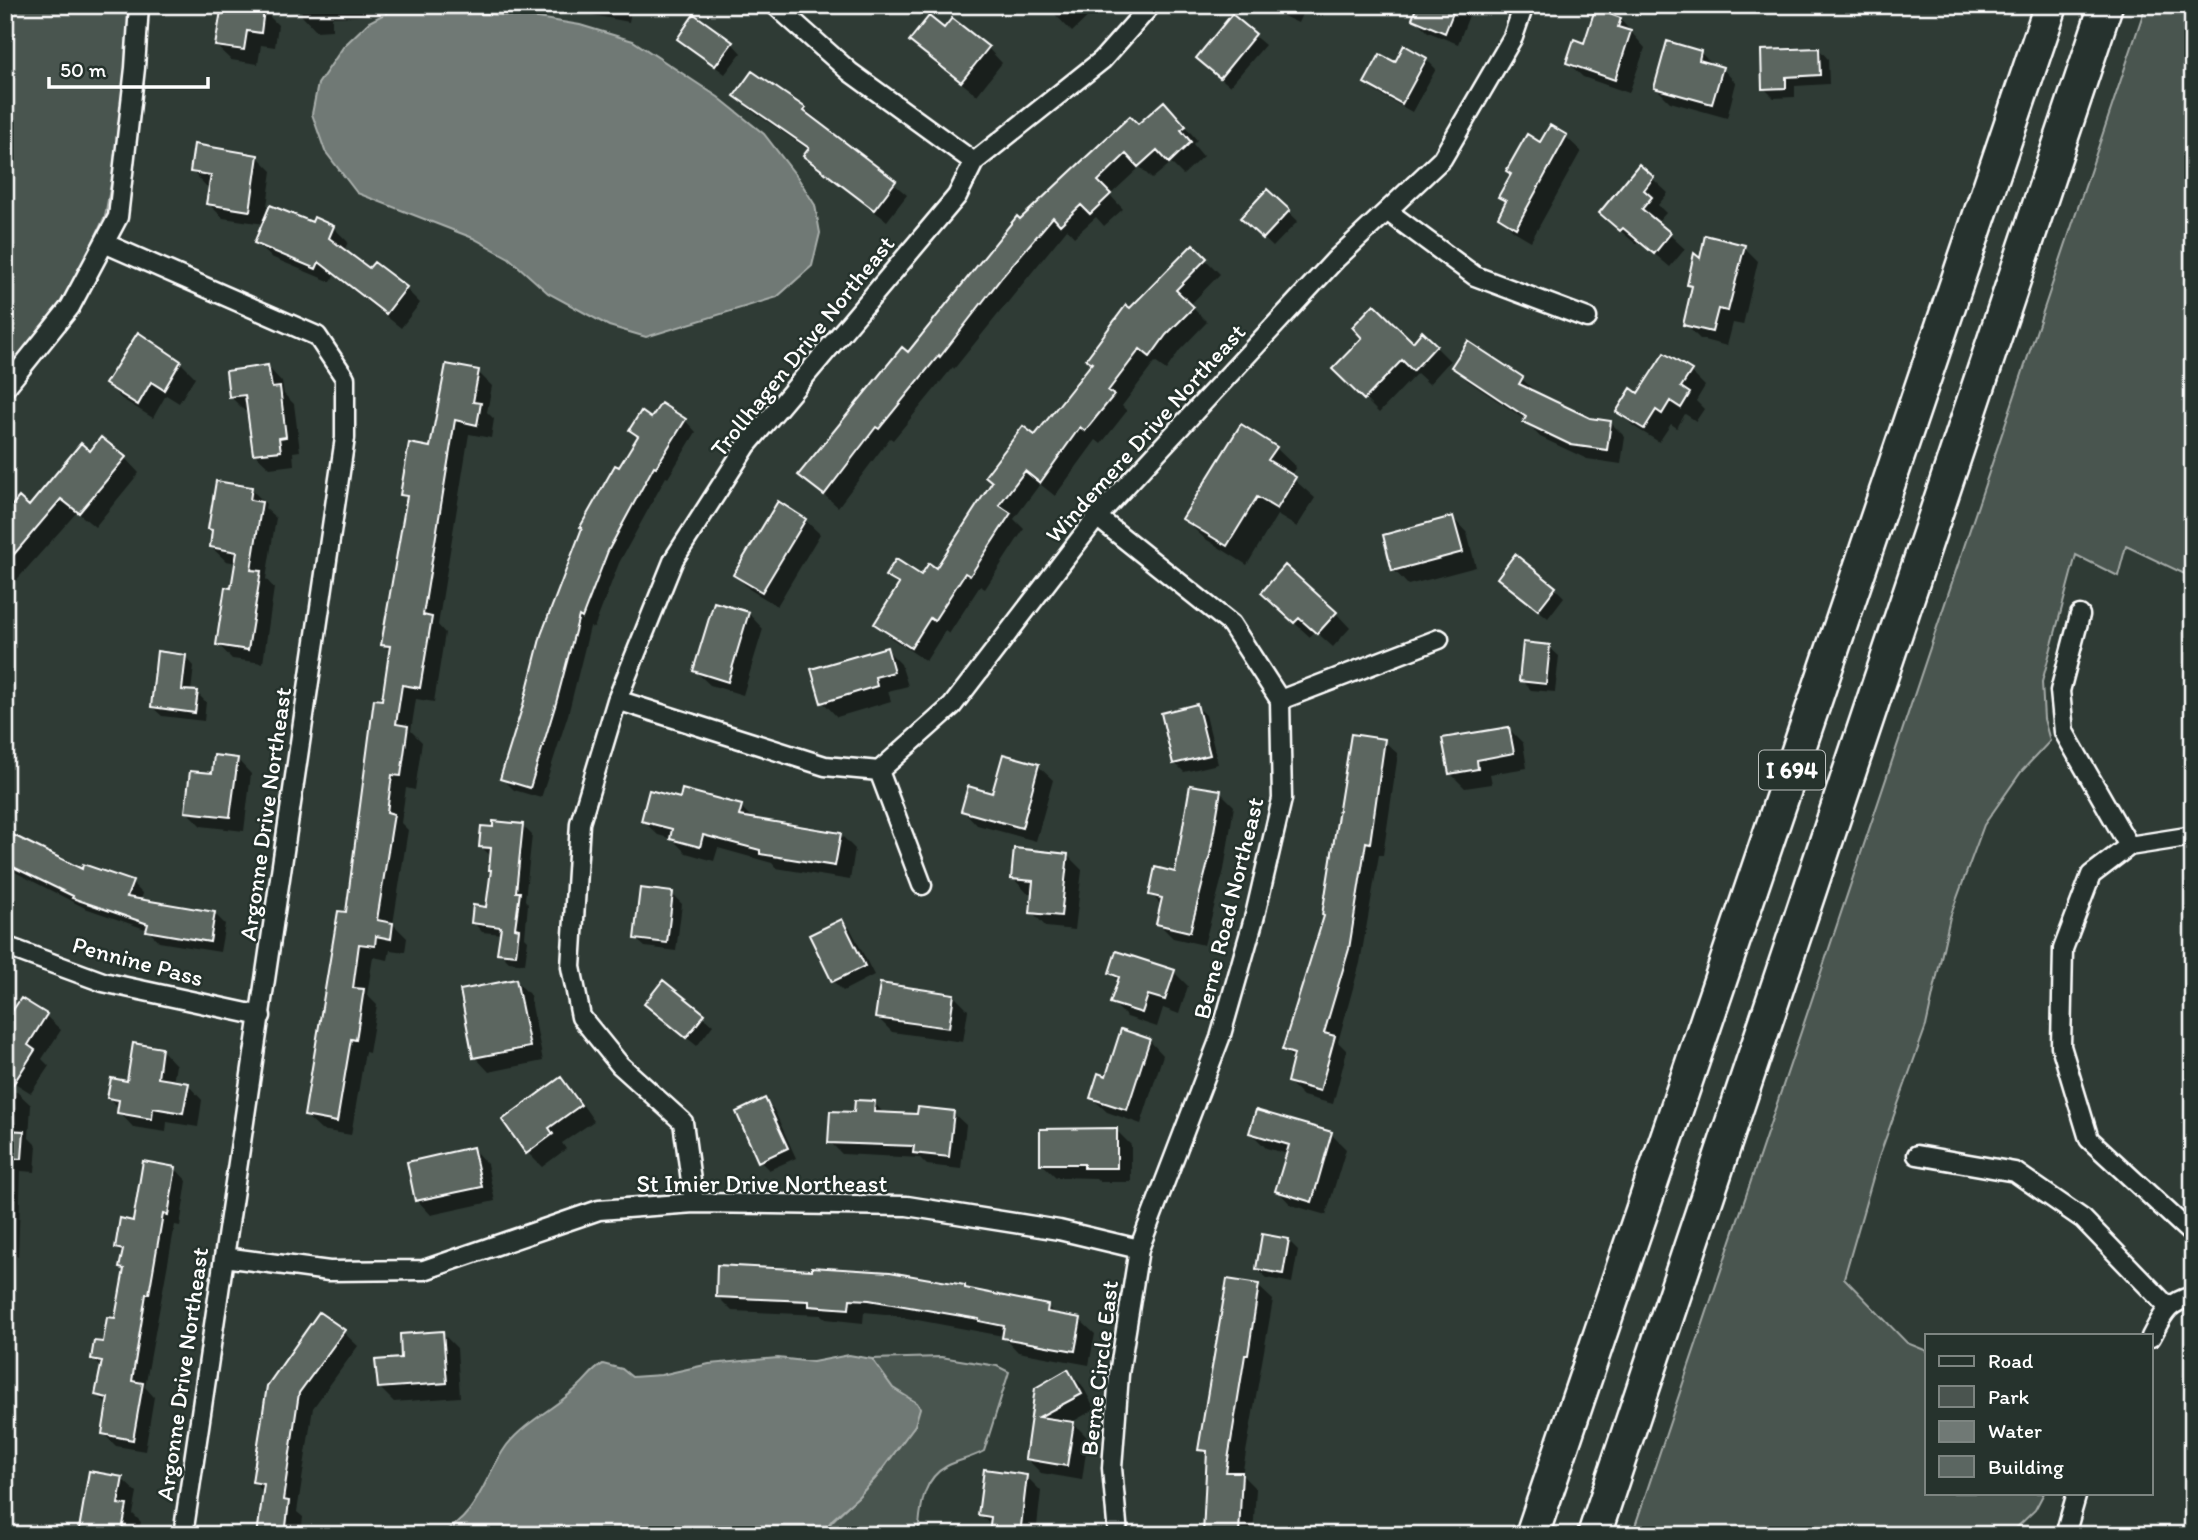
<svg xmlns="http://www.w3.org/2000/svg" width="2198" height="1540" font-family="Itim,sans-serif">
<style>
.green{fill:#4a544f;stroke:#a4aaa7;stroke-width:2}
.water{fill:#707975;stroke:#a9afac;stroke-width:2}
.shadow{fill:#0007}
.building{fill:#5b6661;stroke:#fff;stroke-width:2}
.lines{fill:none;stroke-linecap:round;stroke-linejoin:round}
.street-casing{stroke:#fff;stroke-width:23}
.highway-casing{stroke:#fff;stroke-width:37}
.street{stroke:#26332d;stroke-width:18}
.highway{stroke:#26332d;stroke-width:32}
.labels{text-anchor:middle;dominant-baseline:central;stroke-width:5;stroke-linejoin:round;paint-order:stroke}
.shield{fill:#26332d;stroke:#bec2c0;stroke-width:2}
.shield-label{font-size:23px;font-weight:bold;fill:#fff}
.street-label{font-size:24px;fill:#fff;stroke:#26332d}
</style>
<rect width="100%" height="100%" fill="#2f3b35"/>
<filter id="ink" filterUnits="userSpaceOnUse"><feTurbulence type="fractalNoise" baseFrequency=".0143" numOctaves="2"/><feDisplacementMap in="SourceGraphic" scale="14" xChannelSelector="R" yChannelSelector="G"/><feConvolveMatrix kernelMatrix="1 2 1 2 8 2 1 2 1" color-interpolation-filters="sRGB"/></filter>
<g filter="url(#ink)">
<path class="green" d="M5,5H132L127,97L105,216L64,305L5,379Z
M2146,5H2193V578L2126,546L2118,576L2076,555L2042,682L2044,719L2050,741L2021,772L1984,825L1950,917L1926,1026L1879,1157L1844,1278L1907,1343L1927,1351V1493H2044L2035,1510L2009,1535H1632Z
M941,1357L997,1366L1009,1372L984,1451C972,1458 959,1460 947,1466C921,1480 921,1508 918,1535H820C837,1514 857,1499 875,1479C890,1462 900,1442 915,1425L872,1359Z"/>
<path class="water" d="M390,11H452L538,18L580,25L633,41L718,97L764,134L798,178L815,205L820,233L812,266L777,297L646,337L609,326L548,293L509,258L473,238L357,193L325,151L312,114L318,84L344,46L369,22Z
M849,1355L872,1359L893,1388L917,1403L920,1408L915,1425L878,1475L858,1497L833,1519L820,1535H439C479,1516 483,1478 507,1445C526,1421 557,1407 579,1386C588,1378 592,1370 603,1364L622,1369L632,1377L661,1375L709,1364L778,1358L813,1362Z"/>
<path class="shadow" d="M224,5H269L270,17L278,25L275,47L261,45L258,64L231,60L216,46Z
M301,5H388H385V15L332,17V30L316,31L302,16Z
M544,5H632L629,22L582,13L578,9Z
M1046,5H1100L1072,32Z
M1260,5H1306L1298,23Z
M1419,5H1473L1458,44L1428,32L1416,20Z
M1232,17L1265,45L1230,86L1207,67Z
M1620,19L1645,48L1629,93L1583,77L1568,63L1585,45Z
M944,31L988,48L1002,63L977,95L926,55L912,41Z
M679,39L732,43L741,53L725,74Z
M1819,49L1828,59L1829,84L1795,86V97L1774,98L1764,88Z
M1700,52L1714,66L1722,68L1736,83L1727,118L1670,102L1656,88Z
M1426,59L1436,69L1412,112L1376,92L1366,83L1396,64Z
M737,96L805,109L907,195L887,221L818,168L805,156L809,150L749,109Z
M1177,117L1197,140L1193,144L1203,156L1183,175L1171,163L1152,179L1140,167L1110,195L1123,209L1104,226L1096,217L1074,237L1067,229L954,369L953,367L893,440L890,438L838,507L801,475L908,355L1020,221L1138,126Z
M1550,128L1566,137L1581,151L1531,241L1514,231L1500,217L1507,203L1500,196L1512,176L1508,171L1541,145Z
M257,156L272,171L265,220L333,227L348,242L344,251L369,271L406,289L420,303L401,328L334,275L331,282L271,257L256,243L264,224L223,218L208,203L211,186H206L192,171Z
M1640,167L1668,193L1658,205L1666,213L1657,223L1685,249L1670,267L1639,241L1636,244L1616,227Z
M1267,191L1298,221L1273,247L1242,218Z
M1193,247L1220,274L1190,305L1207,322L1180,350L1166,370L1155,362L1122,406L1127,411L1101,444L1096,440L1055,496L1040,484L1014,519L1024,529L985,589L980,586L949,634L945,631L926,661L891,638L876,624L899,587L888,576L922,578L936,570L1035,437L1093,364L1131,311Z
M1744,247L1758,261L1743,325L1733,323L1727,346L1700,339L1685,324L1694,289L1688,284L1701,261Z
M1423,334L1450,361L1429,384L1417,373L1379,413L1335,369L1413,344Z
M1469,343L1522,379L1537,393L1590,419L1610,422L1625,437L1621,464L1587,459L1540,437L1526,422V420L1468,381L1453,366Z
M180,362L195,377L179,403L166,395L153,418L122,399L107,384Z
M268,367L282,382L284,394L294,404L300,451L293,452L294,465L270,468L255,454L249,411H245L231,397Z
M478,372L492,386L487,412L494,419L491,438L469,434L438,625L445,633L434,702L416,699L411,731L422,742L415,790L406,788L401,823L408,830L393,924L407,938L405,952L390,950L388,960L373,957L367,995L377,1005L369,1053L365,1052L351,1135L321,1130L306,1116L348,914L391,652L383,645L408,500L402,494L432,449Z
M1691,372L1705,386L1696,401L1704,409L1696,421L1685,414L1677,428L1671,424L1659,442L1633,426L1619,411L1639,396Z
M651,420H685L696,432L668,478L666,477L619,563L594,628L590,627L568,715L541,798L514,790L502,778L619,470L639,437L631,430Z
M1276,448L1296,467L1290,476L1315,498L1297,527L1277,515L1247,565L1204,538L1184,519Z
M91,453L125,458L139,473L95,527L77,512L5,593V517L30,509Z
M251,489L266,504L265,508L276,518L266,579L274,588L263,663L232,659L218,644L233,590L237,563L226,561L211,547L214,532L210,529Z
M1453,518L1467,533L1476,567L1408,585L1394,570Z
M805,520L820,534L777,606L749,589L735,574Z
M1499,578L1555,588L1564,597L1548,618Z
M715,604L749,614L763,629L743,695L710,685L695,671Z
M1277,607L1336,613L1350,628L1333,647L1315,631L1310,637Z
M1549,647L1559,656L1555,692L1531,690L1521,680Z
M886,649L901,664L908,686L888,691L891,701L837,717L823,702Z
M185,656L194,666L191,692L197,693L206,702L204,721L162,716L152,707Z
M1196,706L1206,715L1218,764L1184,772L1175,763Z
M1509,729L1523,743L1527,768L1490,774L1492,784L1465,788L1450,773Z
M1384,741L1398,754L1383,855H1379L1360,963L1338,1042L1347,1051L1333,1104L1303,1096L1289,1082L1295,1060L1284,1050Z
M237,759L251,774L244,831L201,826L186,811Z
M1038,766L1053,780L1036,841L977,825L963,810Z
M1220,792L1234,806L1224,870L1204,945L1173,938L1158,923L1162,906L1151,894L1176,874Z
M681,800L741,807L754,820L840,834L855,849L850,880L776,868L772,863L718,848L714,861L686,853L672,839L658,835L643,821Z
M522,825L532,835L525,900L528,904L525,937L528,940L525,964L509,962L499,952L502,934L482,932L473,922L488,909L492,871V857L481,847L494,829Z
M5,833L83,871L132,883L143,894L140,901L214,913L225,924L220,952L159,942L148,930L85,908L5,867Z
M1067,855L1082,870L1075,930L1046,927L1032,912L1034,893H1027L1013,878Z
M672,894L682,904L676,951L645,947L635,938Z
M842,921L851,930L874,975L843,991L833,981Z
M1174,972L1188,986L1179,1014L1163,1008L1157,1027L1127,1017L1112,1002L1119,982L1111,973Z
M516,981L530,995L543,1061L489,1072L475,1057Z
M663,983L713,1025L697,1046L656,1013Z
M953,995L968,1010L963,1042L892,1032L877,1017Z
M21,1000L46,1016L61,1030L42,1059L49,1066L31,1093L5,1077Z
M1149,1040L1163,1055L1141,1124L1107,1112L1092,1098L1107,1078Z
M162,1050L176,1065L173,1083L188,1085L202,1100L198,1127L167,1122L166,1132L133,1127L119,1112V1108L109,1098L129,1083Z
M561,1080L575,1094L594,1121L562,1143L566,1149L542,1167L527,1152Z
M5,1091L17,1092L31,1105L29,1138L37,1146L35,1172L21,1171L18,1256H16L9,1337H5Z
M765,1100L774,1110L796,1158L769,1170L760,1161Z
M874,1103L885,1114L919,1115L953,1113L966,1125L961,1169L927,1165L920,1158L842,1154L830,1142Z
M1257,1112L1331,1134L1346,1149L1326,1215L1291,1205L1277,1190L1288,1154L1266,1148L1251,1133Z
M1116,1130L1131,1145V1182H1100L1096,1178L1056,1177L1041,1163Z
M473,1149L487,1164L495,1201L431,1215L417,1200Z
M175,1168L187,1181L180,1226L175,1225L145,1387L154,1397L145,1451L116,1446L104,1434L109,1406L97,1395L102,1368L93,1359L105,1344L116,1320L125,1271L121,1268L123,1255L116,1248Z
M1288,1240L1298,1250L1292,1283L1267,1278L1257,1269Z
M1258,1286L1273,1300L1242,1475L1256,1489L1253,1535H1205L1209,1458L1200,1449Z
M964,1287L968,1290L1048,1307L1056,1315L1080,1320L1095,1334L1089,1365L1018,1352L1003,1336L885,1314L864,1312L863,1323L826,1319L821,1315L732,1311L717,1296Z
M343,1332L358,1346L313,1408L297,1512L303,1517L301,1535H259L265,1493L253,1482L268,1386Z
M442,1333L457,1348L460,1397L394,1402L379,1387L403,1359Z
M1067,1371L1082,1385L1095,1409L1072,1422L1088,1438L1082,1480L1041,1473L1027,1459L1036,1389Z
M5,1373L8,1375L5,1408Z
M1027,1477L1041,1491L1036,1535H991L992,1526L980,1515Z
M122,1479L137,1493L133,1514L141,1522L138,1535H87L81,1529Z"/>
<path class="building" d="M222,5H253V7L264,9L261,33L247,31L244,50L215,46Z
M1417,5H1456L1445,33L1412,19Z
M1595,9L1621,18L1618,27L1631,31L1615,80L1566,63L1574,39L1584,43Z
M694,14L733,42L715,66L677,39Z
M1232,14L1256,34L1220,78L1196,58Z
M929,16L944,28L952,18L989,47L961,82L909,41Z
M1667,41L1701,51L1699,60L1723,67L1712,104L1654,88Z
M1404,45L1427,58L1402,104L1364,83L1380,54L1395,62Z
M1819,48L1820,75L1786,77V88L1762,89L1761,50Z
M752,71L806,108L804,111L896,181L874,210L803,156L809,148L734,96Z
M1164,101L1186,126L1181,130L1191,142L1169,163L1157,150L1138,167L1126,154L1098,181L1111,194L1090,214L1081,205L1060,225L1053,217L1002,277L940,357L939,355L879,429L876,427L824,495L798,475L902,347L908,352L1017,216L1020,219L1130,116L1138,124Z
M1550,125L1567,135L1516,228L1498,217L1506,201L1498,197L1511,174L1506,171L1527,134L1540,142Z
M194,144L258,155L250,211L206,204L211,175L190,172Z
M1639,164L1654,177L1644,190L1652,197L1642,209L1671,233L1654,254L1623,228L1620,231L1599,213Z
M1267,189L1290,210L1263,239L1240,218Z
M270,205L312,222L314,217L334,226L329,238L369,268L374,262L407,287L386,314L319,262L316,269L254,243Z
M1705,235L1745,245L1728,311L1718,309L1712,332L1683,325L1692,286L1687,285L1694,253L1700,258Z
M1193,244L1207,258L1176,290L1194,307L1166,335L1150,357L1140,349L1108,391L1114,395L1085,431L1080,427L1040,483L1025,471L999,505L1011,513L970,576L965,573L934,621L930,618L911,648L874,624L899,584L885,576L896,559L921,575L929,563L936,568L992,482L985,476L1023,426L1035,435L1092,363L1086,359L1126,305L1130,308Z
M1374,304L1413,342L1422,331L1437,345L1413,371L1402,360L1364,400L1332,369L1362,338L1352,327Z
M138,332L181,361L164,390L151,382L138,405L105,384Z
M1468,341L1523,377L1519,384L1590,418L1611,421L1607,450L1571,445L1523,422L1526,417L1451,367Z
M1664,353L1692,370L1681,387L1690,393L1681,408L1670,401L1662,414L1656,410L1644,429L1616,412L1631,388L1638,393Z
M446,364L479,370L473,402L481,403L477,425L455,420L423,615L432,617L420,688L402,685L396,724L408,726L401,776L392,775L387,812L394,814L377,920L393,923L391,939L376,936L375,946L359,944L353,988L364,989L356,1040L351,1039L337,1122L304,1116L338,911L346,912L374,699L382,700L390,646L381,645L407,496L400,495L409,443L430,447Z
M268,365L272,388L280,387L286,437L279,438L281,451L253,454L245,395L229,397L226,371Z
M661,403L686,419L656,467L654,466L608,551L582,618L579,616L556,703L530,788L500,779L523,705L541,635L582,528L580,527L615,465L619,467L638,436L629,430L641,411L651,418Z
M1241,424L1277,447L1268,460L1296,477L1277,509L1257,497L1227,546L1182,519Z
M101,437L126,457L79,513L61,499L5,565V514L19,497L29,506L81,443L90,451Z
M216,481L252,487L250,500L262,502L251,570L261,571L248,650L216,645L225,587L231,588L237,552L210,547L212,530L208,529Z
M778,501L806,519L762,592L733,575Z
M1453,516L1463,552L1392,571L1383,535Z
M1515,554L1556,587L1538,610L1497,578Z
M1285,565L1337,612L1317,634L1299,618L1294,623L1261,593Z
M714,602L749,612L728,682L693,671Z
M1523,642L1550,645L1546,684L1519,681Z
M887,647L894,672L875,677L877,686L821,703L811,669Z
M157,651L186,655L182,690L198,691L195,713L151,707Z
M1197,704L1210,755L1173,764L1161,713Z
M1509,727L1514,753L1477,760L1478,769L1449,774L1442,738Z
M1351,734L1385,739L1370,843L1366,842L1349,949L1324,1033L1335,1036L1320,1091L1287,1082L1294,1054L1282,1050L1324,916L1322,915Z
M1003,754L1039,764L1022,828L961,811L968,786L992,793Z
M214,755L238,758L230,817L185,812L190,771L212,773Z
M1190,785L1221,790L1210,855L1190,932L1156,924L1162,898L1149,895L1155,867L1175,872Z
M682,789L742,805L739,816L841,833L835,866L760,854V850L703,835L700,847L670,839L672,829L641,821L649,790L680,798Z
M493,821L523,824L516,892H520L515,928L519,929L516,955L497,953L501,927L471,923L473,905L486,907L491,870H489L491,848L479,847L481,826L493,827Z
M5,831L82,869L83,864L133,881L127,897L215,912L210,942L146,931L148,924L72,898L73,896L5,863Z
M1014,848L1068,854L1061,916L1030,913L1033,881L1011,879Z
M640,888L673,892L667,943L634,939Z
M842,919L865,966L832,982L809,935Z
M1116,951L1175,970L1165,1000L1148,995L1142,1013L1110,1003L1119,977L1109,973Z
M516,979L530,1047L473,1058L460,990Z
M663,980L705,1014L686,1038L644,1004Z
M880,983L954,994L949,1028L875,1018Z
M21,998L47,1014L28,1045L35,1050L5,1097V1022Z
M1121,1029L1150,1039L1127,1110L1090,1098L1098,1073L1106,1076Z
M133,1043L162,1048L158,1078L189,1083L183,1113L153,1108L152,1119L117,1113L119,1100L107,1098L111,1078L127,1081Z
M561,1077L581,1105L549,1128L553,1134L526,1154L502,1120Z
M765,1098L788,1148L758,1162L736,1112Z
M855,1100L875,1101L874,1112L917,1114L918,1107L954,1111L949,1157L913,1153L914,1146L828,1143L830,1111L854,1112Z
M1256,1110L1332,1132L1312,1202L1275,1191L1289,1145L1249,1133Z
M1117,1128V1168H1084V1164H1040V1129Z
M5,1130L24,1131L22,1159L5,1158Z
M473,1147L482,1187L415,1201L407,1162Z
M143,1161L176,1167L168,1215L163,1214L149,1294H146L132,1381L143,1383L133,1440L102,1434L108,1398L95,1395L102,1361L91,1359L94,1341L103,1342L107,1317L115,1318L124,1269L119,1268L123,1250L115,1248L120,1218L133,1221Z
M1262,1234L1289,1239L1283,1274L1256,1269Z
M717,1265L812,1270V1267L890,1272L965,1285V1288L1048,1305L1047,1312L1081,1318L1075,1351L1002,1338L1004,1326L979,1321V1319L869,1300L850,1299L849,1309L809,1306V1301L716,1297Z
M1227,1279L1259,1284L1248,1355H1245L1226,1472H1242L1239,1535H1203L1207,1451L1198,1450Z
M319,1312L345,1330L299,1393L283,1500L289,1501L285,1535H257L264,1484L252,1482L267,1386Z
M443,1331L447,1383L378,1388L375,1360L401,1358L400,1334Z
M1068,1369L1082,1394L1039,1417L1074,1422L1067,1466L1025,1459L1035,1388Z
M984,1469L1027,1475L1020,1535H989L991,1517L978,1515Z
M89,1471L123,1477L118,1504L127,1505L121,1535L79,1529Z"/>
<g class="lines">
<g class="street-casing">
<path id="street" d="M775,5L850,72L974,162
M1387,211L1475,276L1587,318
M104,243L317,336L345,378V438L183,1535
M5,388L70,307L118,217L135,68L139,5
M1097,517L1231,624L1280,700L1282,799L1255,915L1220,1038L1139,1249L1119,1374L1112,1468L1118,1535
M2080,615L2060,691L2064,732L2129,846
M617,700L825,766L879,771L952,706L1097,517L1336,259L1442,159L1513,37L1524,5
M1280,700L1439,639
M879,771L922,885
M2193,836L2129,846L2091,875L2063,949L2061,1046L2089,1139L2193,1235
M5,946L103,982L261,1016
M1917,1155L2015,1172L2083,1219L2168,1307
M694,1203L683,1122L620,1065L581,1017L571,967L580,823L617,700L674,559L747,445L957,196L974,162L1102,60L1151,5
M224,1257L329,1271L424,1270L599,1210L694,1203L907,1206L1059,1230L1139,1249
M2151,1337C2163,1315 2166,1303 2193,1296
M2065,1535L2077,1493"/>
</g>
<g class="highway-casing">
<path id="highway" d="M1532,1535L2051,5
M1594,1535L2106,5"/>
</g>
<use href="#street" class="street"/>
<use href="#highway" class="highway"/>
</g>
</g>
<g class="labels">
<rect class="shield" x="1759" y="750.5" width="66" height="39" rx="5"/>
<g class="shield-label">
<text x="1792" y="770">I 694</text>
</g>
<g class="street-label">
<text transform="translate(802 346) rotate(-51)">Trollhagen Drive Northeast</text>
<text transform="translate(1145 433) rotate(-48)">Windemere Drive Northeast</text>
<text transform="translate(265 814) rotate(-82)">Argonne Drive Northeast</text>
<text transform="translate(1228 908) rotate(-76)">Berne Road Northeast</text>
<text transform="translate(138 961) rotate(15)">Pennine Pass</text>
<text x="762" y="1183">St Imier Drive Northeast</text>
<text transform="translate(1099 1368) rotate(-83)">Berne Circle East</text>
<text transform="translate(182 1374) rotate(-82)">Argonne Drive Northeast</text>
</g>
</g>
<rect width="2198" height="1540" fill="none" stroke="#26332d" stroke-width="28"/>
<rect x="14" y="14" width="2170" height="1512" fill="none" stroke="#fff" stroke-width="2.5" filter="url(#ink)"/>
<rect x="1925" y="1334" width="228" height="161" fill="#26332d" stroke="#7d8581" stroke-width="2"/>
<rect x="1939" y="1356" width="35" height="10" fill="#26332d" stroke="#7d8581" stroke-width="2"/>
<text x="1988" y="1368" font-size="21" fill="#ffffff">Road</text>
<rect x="1939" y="1386" width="35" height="21" fill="#4a544f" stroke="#7d8581" stroke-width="2"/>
<text x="1988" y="1404" font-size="21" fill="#ffffff">Park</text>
<rect x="1939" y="1421" width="35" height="21" fill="#707975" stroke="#7d8581" stroke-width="2"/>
<text x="1988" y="1438" font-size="21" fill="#ffffff">Water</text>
<rect x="1939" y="1456" width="35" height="21" fill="#5b6661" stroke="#7d8581" stroke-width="2"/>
<text x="1988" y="1474" font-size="21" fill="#ffffff">Building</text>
<path d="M49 77v10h159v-10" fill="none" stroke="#ffffff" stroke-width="3.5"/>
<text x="60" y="77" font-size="21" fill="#ffffff" stroke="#26332d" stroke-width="5" paint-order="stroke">50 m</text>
</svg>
